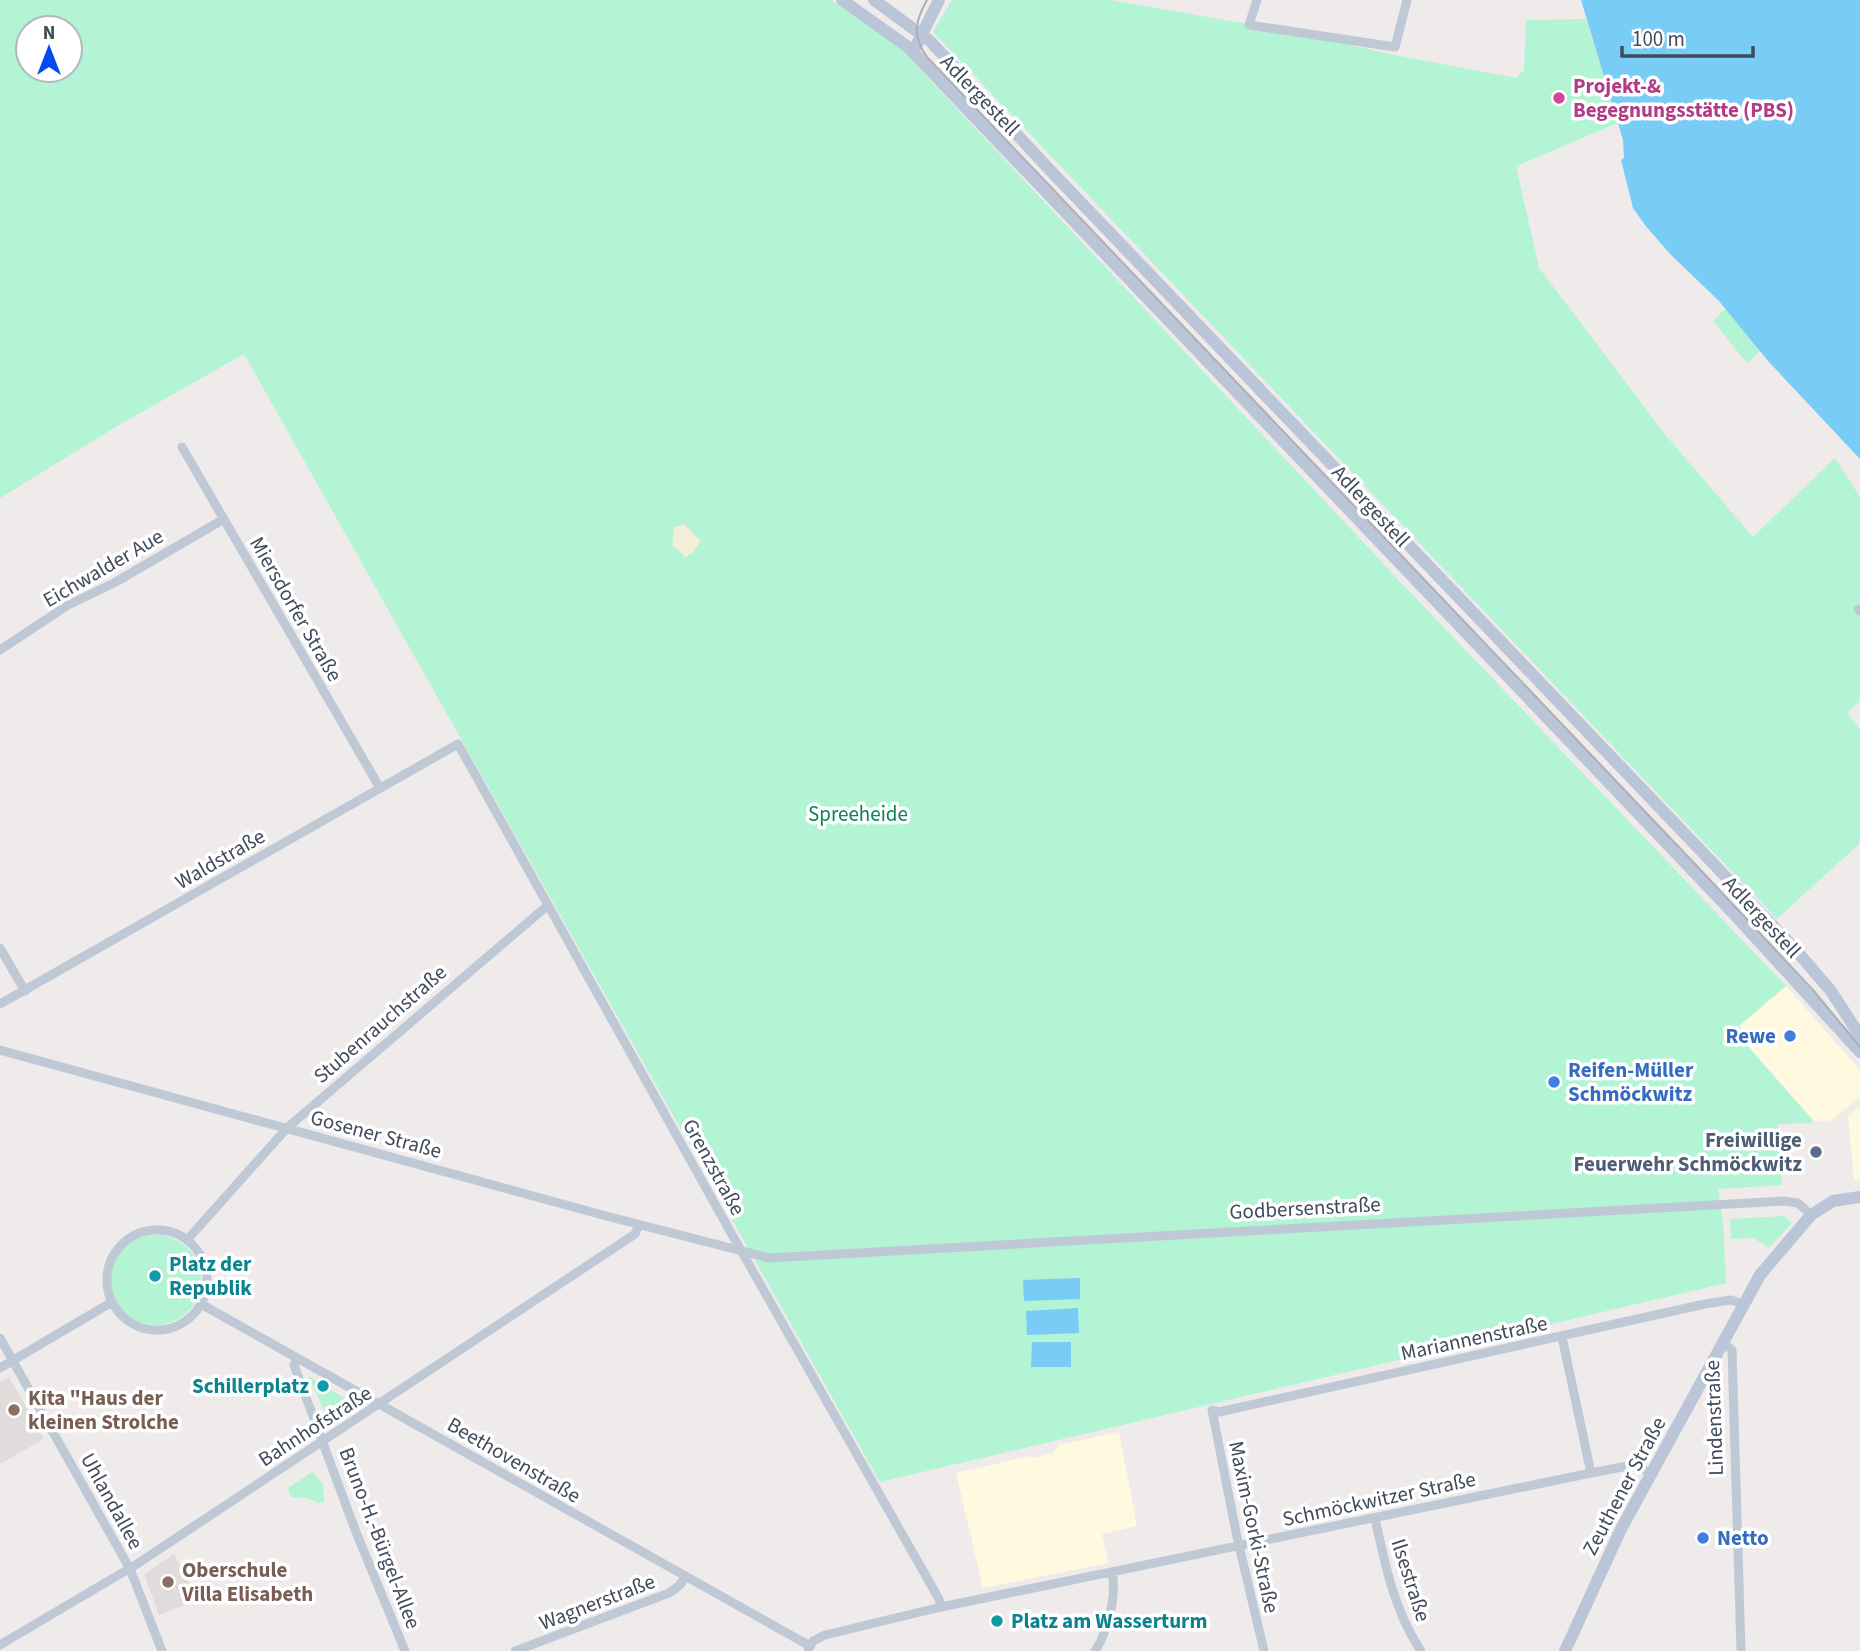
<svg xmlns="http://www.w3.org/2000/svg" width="1860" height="1651" font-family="'Source Sans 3',sans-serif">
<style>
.commercial{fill:#fef9df}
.education{fill:#e0dcdc}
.green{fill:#b2f4d4;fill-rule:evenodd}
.sand{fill:#f3eed8}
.water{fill:#79ccf6}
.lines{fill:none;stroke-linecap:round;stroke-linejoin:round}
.street{stroke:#bfc8d5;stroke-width:9}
.secondary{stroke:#bbc5d8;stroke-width:12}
.tram{stroke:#acafb7;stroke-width:2}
.hotel-dot{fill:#d1479c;stroke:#fff;stroke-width:2.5}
.shop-dot{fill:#3f7fe0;stroke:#fff;stroke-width:2.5}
.service-dot{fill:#5c6f8a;stroke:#fff;stroke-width:2.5}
.culture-dot{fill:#0f9aa8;stroke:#fff;stroke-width:2.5}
.education-dot{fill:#8d6e63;stroke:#fff;stroke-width:2.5}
.labels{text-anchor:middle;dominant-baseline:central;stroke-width:7;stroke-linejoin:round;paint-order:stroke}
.hotel-label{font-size:21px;font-weight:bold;fill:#b23c85;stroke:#fff;text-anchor:start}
.street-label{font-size:21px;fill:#424b5b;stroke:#fff}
.park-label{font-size:21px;fill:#0b8357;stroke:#fff}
.shop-label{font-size:21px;font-weight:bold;fill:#366cbe;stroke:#fff;text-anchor:start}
.service-label{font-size:21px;font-weight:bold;fill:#4e5e75;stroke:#fff;text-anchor:end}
.culture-label{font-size:21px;font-weight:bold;fill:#0d838f;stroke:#fff;text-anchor:start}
.education-label{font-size:21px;font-weight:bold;fill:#785e54;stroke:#fff;text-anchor:start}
</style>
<rect width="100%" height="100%" fill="#efebeb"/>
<path class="commercial" d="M1786,986L1860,1070V1097L1832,1120L1821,1122L1812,1119L1737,1035L1742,1030L1738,1027Z
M1860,1106V1180H1854L1848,1116Z
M1119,1432L1137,1526L1102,1534L1108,1563L983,1588L956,1473L1029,1456L1033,1458L1053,1453L1059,1445Z"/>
<path class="education" d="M9,1377L44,1439L0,1464V1382Z
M174,1554L192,1588L197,1600L159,1615L144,1574Z"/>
<path class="green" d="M0,0H831L901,49L1408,590L1786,986L1739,1026L1742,1030L1738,1035L1812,1119V1123L1778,1124L1782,1185L1718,1189L1723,1221L1726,1283L880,1482L244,354L124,422L0,498ZM28,28H70V70H28Z
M952,0H1110L1282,30L1395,55L1516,78L1524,70L1526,20L1586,19L1618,123L1516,166L1539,268L1668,438L1753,537L1835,458L1860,497V701L1847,713L1860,730V843L1777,919L933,32Z
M1726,308L1760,351L1747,363L1713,321Z
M1784,1216L1792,1223L1769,1248L1754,1238L1731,1239L1730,1219Z
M111 1280a45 45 0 1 1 90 0a45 45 0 1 1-90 0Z
M308,1376L354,1404V1408L330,1422Z
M312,1472L323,1484L324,1503H318L308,1498L291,1497L288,1488Z"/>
<path class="sand" d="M684,524L701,541L692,553L686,557L672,545L674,527Z"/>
<path class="water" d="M1581,0H1860V459L1768,361L1719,301L1671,255L1645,225L1633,208L1621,160L1624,158L1623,140Z
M1080,1278V1299L1024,1301L1023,1280Z
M1078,1308L1079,1333L1027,1335L1026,1311Z
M1032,1342H1071V1367H1031Z"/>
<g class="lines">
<path class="street" d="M1257,0L1249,25L1395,47L1407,0
M182,447L380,788
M1858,609L1860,611
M0,650L68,605L114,583L224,519
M0,948L25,991
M0,1004L458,744L730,1231L939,1599L941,1607
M0,1050L610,1217L769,1258L1783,1201L1798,1203L1811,1215
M107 1280a50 50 0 1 1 100 0a50 50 0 1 1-100 0Z
M187,1240L287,1128L547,906
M201,1304L810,1646
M1562,1337L1591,1473
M0,1338L130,1569L162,1651
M1723,1343L1732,1350L1741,1651
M297,1359L294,1365L356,1532L405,1651
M0,1368L112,1302
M1375,1518C1385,1564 1394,1611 1421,1651
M0,1645L137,1564L635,1234L639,1225
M515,1651L669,1593L680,1585L685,1577
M808,1651L813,1641L825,1635L941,1607L1591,1473L1633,1465L1651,1473
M1095,1651C1108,1631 1117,1595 1112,1572
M1264,1651L1237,1537L1212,1410L1219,1412L1705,1304L1731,1300L1743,1304"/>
<path class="secondary" d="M842,0L908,47L1735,915L1860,1052
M874,0L930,41L1048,168L1794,948L1831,991L1860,1036
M913,52L939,0
M1565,1651L1621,1529L1760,1275L1811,1215L1833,1201L1860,1197"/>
<path class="tram" d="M927,0C915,21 912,37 927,57L1695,864L1813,990L1860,1047"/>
</g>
<circle class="hotel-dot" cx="1559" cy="98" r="7"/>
<g class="shop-dot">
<circle cx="1790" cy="1036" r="7"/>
<circle cx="1554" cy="1082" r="7"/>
<circle cx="1703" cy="1538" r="7"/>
</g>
<circle class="service-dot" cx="1816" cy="1152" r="7"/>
<g class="culture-dot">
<circle cx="155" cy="1276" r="7"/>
<circle cx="323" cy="1386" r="7"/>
<circle cx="997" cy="1621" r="7"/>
</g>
<g class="education-dot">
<circle cx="14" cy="1410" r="7"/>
<circle cx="168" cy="1582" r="7"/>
</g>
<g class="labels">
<g class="hotel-label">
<text x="1573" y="86">Projekt-&amp;<tspan x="1573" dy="24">Begegnungsstätte (PBS)</tspan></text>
</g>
<g class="street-label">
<text transform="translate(980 95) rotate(46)">Adlergestell</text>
<text transform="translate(1371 506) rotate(47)">Adlergestell</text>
<text transform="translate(103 568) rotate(-30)">Eichwalder Aue</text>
<text transform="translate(296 609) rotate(60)">Miersdorfer Straße</text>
<text transform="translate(220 859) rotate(-30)">Waldstraße</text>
<text transform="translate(1762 917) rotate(47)">Adlergestell</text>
<text transform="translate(380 1024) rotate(-41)">Stubenrauchstraße</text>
<text transform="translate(376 1134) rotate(15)">Gosener Straße</text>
<text transform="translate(714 1167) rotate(61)">Grenzstraße</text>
<text transform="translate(1305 1208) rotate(-3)">Godbersenstraße</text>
<text transform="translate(1474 1338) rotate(-12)">Mariannenstraße</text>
<text transform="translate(1714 1418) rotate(-92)">Lindenstraße</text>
<text transform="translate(315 1426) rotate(-33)">Bahnhofstraße</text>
<text transform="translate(514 1460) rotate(30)">Beethovenstraße</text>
<text transform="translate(1624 1486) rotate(-62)">Zeuthener Straße</text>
<text transform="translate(1379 1499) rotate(-12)">Schmöckwitzer Straße</text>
<text transform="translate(112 1501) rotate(61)">Uhlandallee</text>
<text transform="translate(1254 1527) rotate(78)">Maxim-Gorki-Straße</text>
<text transform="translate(380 1538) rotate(69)">Bruno-H.-Bürgel-Allee</text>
<text transform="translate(1411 1580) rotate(72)">Ilsestraße</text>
<text transform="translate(597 1602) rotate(-21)">Wagnerstraße</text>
</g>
<g class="park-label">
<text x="858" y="814">Spreeheide</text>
</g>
<g class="shop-label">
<text x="1776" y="1036" text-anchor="end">Rewe</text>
<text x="1568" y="1070">Reifen-Müller<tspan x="1568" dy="24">Schmöckwitz</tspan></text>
<text x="1717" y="1538">Netto</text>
</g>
<g class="service-label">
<text x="1802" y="1140">Freiwillige<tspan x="1802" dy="24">Feuerwehr Schmöckwitz</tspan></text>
</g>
<g class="culture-label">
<text x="169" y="1264">Platz der<tspan x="169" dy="24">Republik</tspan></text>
<text x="309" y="1386" text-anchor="end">Schillerplatz</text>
<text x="1011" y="1621">Platz am Wasserturm</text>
</g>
<g class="education-label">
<text x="28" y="1398">Kita "Haus der<tspan x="28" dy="24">kleinen Strolche</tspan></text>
<text x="182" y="1570">Oberschule<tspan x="182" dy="24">Villa Elisabeth</tspan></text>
</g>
</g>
<g transform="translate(49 49)"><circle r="33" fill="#ffffff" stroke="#b3b7bd" stroke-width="2"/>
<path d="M0-5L12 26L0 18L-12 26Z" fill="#034bf0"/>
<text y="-10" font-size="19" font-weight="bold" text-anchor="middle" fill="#424b5b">N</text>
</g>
<path d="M1622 46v10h131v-10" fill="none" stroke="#424b5b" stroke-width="3.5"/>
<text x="1632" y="46" font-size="21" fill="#424b5b" stroke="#ffffff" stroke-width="5" paint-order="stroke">100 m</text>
</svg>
